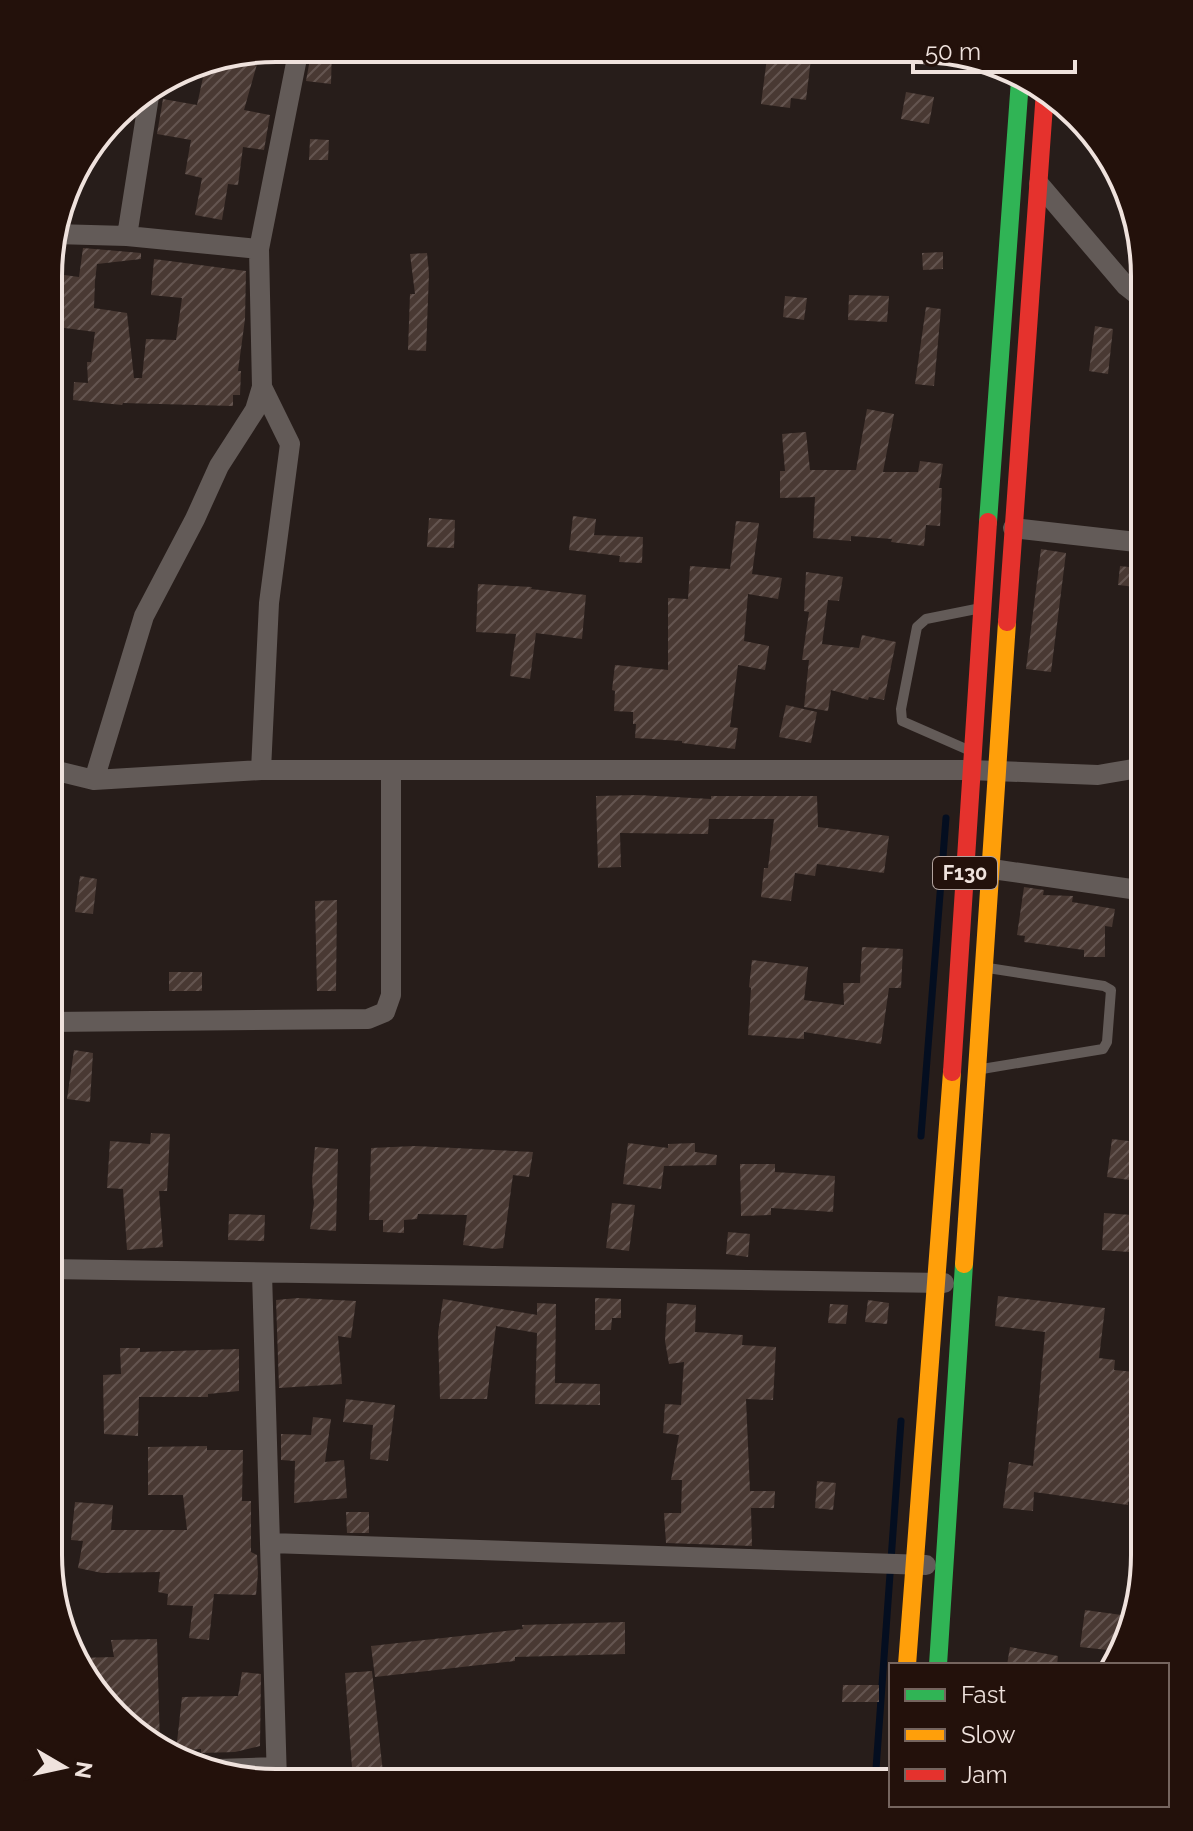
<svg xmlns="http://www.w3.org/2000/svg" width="1193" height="1831" font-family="Raleway,sans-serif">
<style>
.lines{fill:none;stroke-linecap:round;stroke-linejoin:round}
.stream{stroke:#040e20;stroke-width:7}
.building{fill:url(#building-hatch)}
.lane{stroke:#635b58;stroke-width:10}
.street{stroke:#635b58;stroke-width:20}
.fast{stroke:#30b455;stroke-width:18}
.slow{stroke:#ff9f0a;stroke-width:18}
.jam{stroke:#e5322d;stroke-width:18}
.labels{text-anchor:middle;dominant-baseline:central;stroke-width:7;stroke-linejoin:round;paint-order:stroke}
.shield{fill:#23110b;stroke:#b2a39e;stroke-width:2}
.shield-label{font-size:20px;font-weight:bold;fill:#efe2dd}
.rim{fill:none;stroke:#efe2dd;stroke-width:4}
</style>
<defs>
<pattern id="building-hatch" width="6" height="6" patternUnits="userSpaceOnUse" patternTransform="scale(2)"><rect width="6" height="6" fill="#493933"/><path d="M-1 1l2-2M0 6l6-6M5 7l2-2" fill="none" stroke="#645550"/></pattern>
</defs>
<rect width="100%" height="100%" fill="#271d1a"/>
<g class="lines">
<path class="stream" d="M921,1136L946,818
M875,1783L901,1421"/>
</g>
<path class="building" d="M312,48H332L331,84L306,81Z
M261,50L244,110L270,115L264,150L243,147L238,185L228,184L222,220L195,215L202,178L185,174L191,140L157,134L163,99L197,105L207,59Z
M768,50L791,53L792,50H812L806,100L791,98L790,108L761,104Z
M906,92L934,97L929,124L901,119Z
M310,139L329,140L328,160H309Z
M83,248L141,253V259L97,264L95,281L94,308L127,313L134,378H142L146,339L176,340L182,298L151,295L154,259L246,271L245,319L238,371H241L240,395H233V406L123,403L122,405L73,400L74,382L88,383L87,362H91L95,332L50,326V273L79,277Z
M943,252V269L923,270L922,253Z
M427,253L429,273L426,351L408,350L410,294H415L410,254Z
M849,295L889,296L887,322L848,320Z
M785,296L807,298L804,320L783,317Z
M926,307L941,309L934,386L915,384Z
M1095,326L1113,329L1108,374L1089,371Z
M867,409L894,414L883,472H918L920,461L943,464L939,488H942L940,526L926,525L924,546L891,542L892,539L851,536V541L813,538L815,497L780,498V471H785L782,434L806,432L810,470H856Z
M573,516L596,519L594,535L643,537L642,563L619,562L620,556L569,550Z
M429,518L455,520L454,548L427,547Z
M736,521L759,523L752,574L782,578L778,599L748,594L744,641L769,646L765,670L738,665L730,727L738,728L735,749L682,743V741L635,738L636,724H633V712L614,711L615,691L612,690L615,665L668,670V598L688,599L690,566L730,569Z
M1041,549L1066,553L1051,672L1026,669Z
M1120,566L1145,569V588L1118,585Z
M806,572L843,577L839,601L828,600L822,644L859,648L862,635L896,642L884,700L869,697L868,700L831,690L828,711L804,707L809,660H802L809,612L804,611Z
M478,584L532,587L531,589L586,595L582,639L536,633L530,679L510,676L516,634L476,632Z
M786,705L817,712L811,743L779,737Z
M638,795L711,799V796H817L818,827L889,836L884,873L817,864L815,876L795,873L791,901L761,897L764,868H768L774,819H709L708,834L620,833L621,867L598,868L596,796Z
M80,876L97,879L93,914L75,912Z
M1024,887L1044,890L1043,895L1073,896L1072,902L1115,909L1112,927L1105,926V957H1084V950L1024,942L1025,936L1017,935Z
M337,900L336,991H317L315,901Z
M862,947L903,949L901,988H889L881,1044L804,1032V1039L748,1035L751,988L749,987L752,960L808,967L804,1000L844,1005L843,983H860Z
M169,972H202V991H169Z
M74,1050L93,1053L90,1102L67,1099Z
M151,1133L170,1134L167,1191H159L163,1247L127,1250L123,1189L107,1188L110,1141L150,1144Z
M1112,1139L1145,1143V1182L1107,1177Z
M628,1143L668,1148V1144L695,1143V1152L717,1155L716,1165L664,1166L661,1189L623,1184Z
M415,1146L533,1152L529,1177L513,1175L503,1248L495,1249L463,1245L467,1215L418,1214L417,1219L404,1220V1233L383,1232V1220H369L371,1148Z
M315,1147L338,1149L336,1231L310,1229L314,1203L312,1181Z
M740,1164H775V1172L835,1176L833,1212L771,1208V1215L741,1216Z
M612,1203L635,1205L629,1251L606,1248Z
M1104,1213L1132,1215L1129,1252L1102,1250Z
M229,1214L265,1215L264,1241L228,1240Z
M728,1232L750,1234L748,1257L726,1254Z
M998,1296L1105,1308L1099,1358L1115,1360L1114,1370L1145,1373L1144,1504L1128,1502V1505L1034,1492L1033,1511L1003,1508L1009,1462L1033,1466L1045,1332L995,1326Z
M298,1298L356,1301L351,1338L338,1336L342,1384L279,1388L276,1300Z
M595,1298L621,1299V1318H612L611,1330H595Z
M443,1299L537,1315V1303L556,1304L555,1383L600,1384V1405L535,1404L537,1333L496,1326L487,1399H440L438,1333Z
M868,1300L889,1303L887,1324L865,1322Z
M667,1303L696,1305L695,1332L743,1335L742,1345L776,1347L773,1400L746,1399L750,1491H775L774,1508H751L752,1546L666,1543L664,1513H681L682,1480H671L679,1435L663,1433L665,1404L681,1405L684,1362L669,1364L665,1341Z
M830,1304L848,1305L846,1324L828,1323Z
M120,1348H140V1352L239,1349V1391L208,1394V1397H139L138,1436L104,1434L103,1375L121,1374Z
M346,1399L395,1405L388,1461L370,1459L373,1425L343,1422Z
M313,1417L331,1419L325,1462L344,1460L347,1498L294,1503L295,1461L281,1460V1434L311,1435Z
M207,1446V1450H243L242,1501H251V1552L257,1555L258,1573L256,1595L214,1594L209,1640L189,1638L193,1606L167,1605L168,1594L158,1592L160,1572L102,1573L78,1568L83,1541L71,1540L75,1502L113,1505L111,1530H187L183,1495H148V1447Z
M817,1481L836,1483L833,1510L815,1508Z
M346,1512H369V1533H347Z
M1085,1610L1129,1616L1117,1651L1080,1647Z
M625,1622V1654L515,1657V1661L375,1677L371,1646L523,1629L522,1625Z
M157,1639L158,1675L160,1745L138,1736L77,1658L114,1657L111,1640Z
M1010,1647L1058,1656L1057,1665H1007Z
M372,1671L384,1782L353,1781L345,1673Z
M242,1672L261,1674L260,1746L235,1752L201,1753V1749L176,1751L182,1697L238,1696Z
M843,1685H879V1702H842Z"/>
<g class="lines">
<path class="lane" d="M966,749L902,721L901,709L917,627L926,619L976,609
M982,1069L1103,1049L1107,1042L1111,990L1104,986L988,968"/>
<path class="street" d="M1039,184L1126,286L1145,301
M54,234L127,236L259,249
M127,236L150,90
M1013,528L1145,543
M49,769L94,780L261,770H970L1098,775L1145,767
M261,770L269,603L290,444L262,387L259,249L299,48
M94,780L144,616L195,519L219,466L255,410L262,387
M992,869L1145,891
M49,1022L368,1019L385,1012L391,995V770
M48,1269L944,1283
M262,1273L277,1781
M270,1543L926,1565
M218,1769L276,1767"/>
<path class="fast" d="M988,522L1020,80
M938,1665L964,1264"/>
<path class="slow" d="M964,1264L1007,622
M907,1665L952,1072"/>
<path class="jam" d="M1007,622L1045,91
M952,1072L988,522"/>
</g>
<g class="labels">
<rect class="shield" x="933" y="857" width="64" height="32" rx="6"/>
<g class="shield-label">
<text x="965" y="873">F130</text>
</g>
</g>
<path d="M0 0H1193V1831H0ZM276 62H917A214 214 0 0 1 1131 276V1555A214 214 0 0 1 917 1769H276A214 214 0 0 1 62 1555V276A214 214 0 0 1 276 62Z" fill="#23110b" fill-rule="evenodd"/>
<path class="rim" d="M276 62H917A214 214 0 0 1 1131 276V1555A214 214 0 0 1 917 1769H276A214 214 0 0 1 62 1555V276A214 214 0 0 1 276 62Z"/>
<rect x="889" y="1663" width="280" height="144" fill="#23110b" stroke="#75655f" stroke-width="2"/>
<rect x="905" y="1689" width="40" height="12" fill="#30b455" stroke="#75655f" stroke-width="2"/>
<text x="961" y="1703" font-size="24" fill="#efe2dd">Fast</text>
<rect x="905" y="1729" width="40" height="12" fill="#ff9f0a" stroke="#75655f" stroke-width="2"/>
<text x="961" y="1743" font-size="24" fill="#efe2dd">Slow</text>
<rect x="905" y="1769" width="40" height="12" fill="#e5322d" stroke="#75655f" stroke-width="2"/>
<text x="961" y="1783" font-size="24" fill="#efe2dd">Jam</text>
<g transform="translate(64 1767) rotate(99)" stroke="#23110b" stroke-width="6" paint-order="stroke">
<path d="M0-6L14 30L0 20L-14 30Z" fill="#efe2dd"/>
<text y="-12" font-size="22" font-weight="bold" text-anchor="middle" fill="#efe2dd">N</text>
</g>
<path d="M913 60v12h162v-12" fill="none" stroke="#efe2dd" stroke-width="4"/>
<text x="925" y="60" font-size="24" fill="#efe2dd" stroke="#23110b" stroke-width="6" paint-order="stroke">50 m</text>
</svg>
